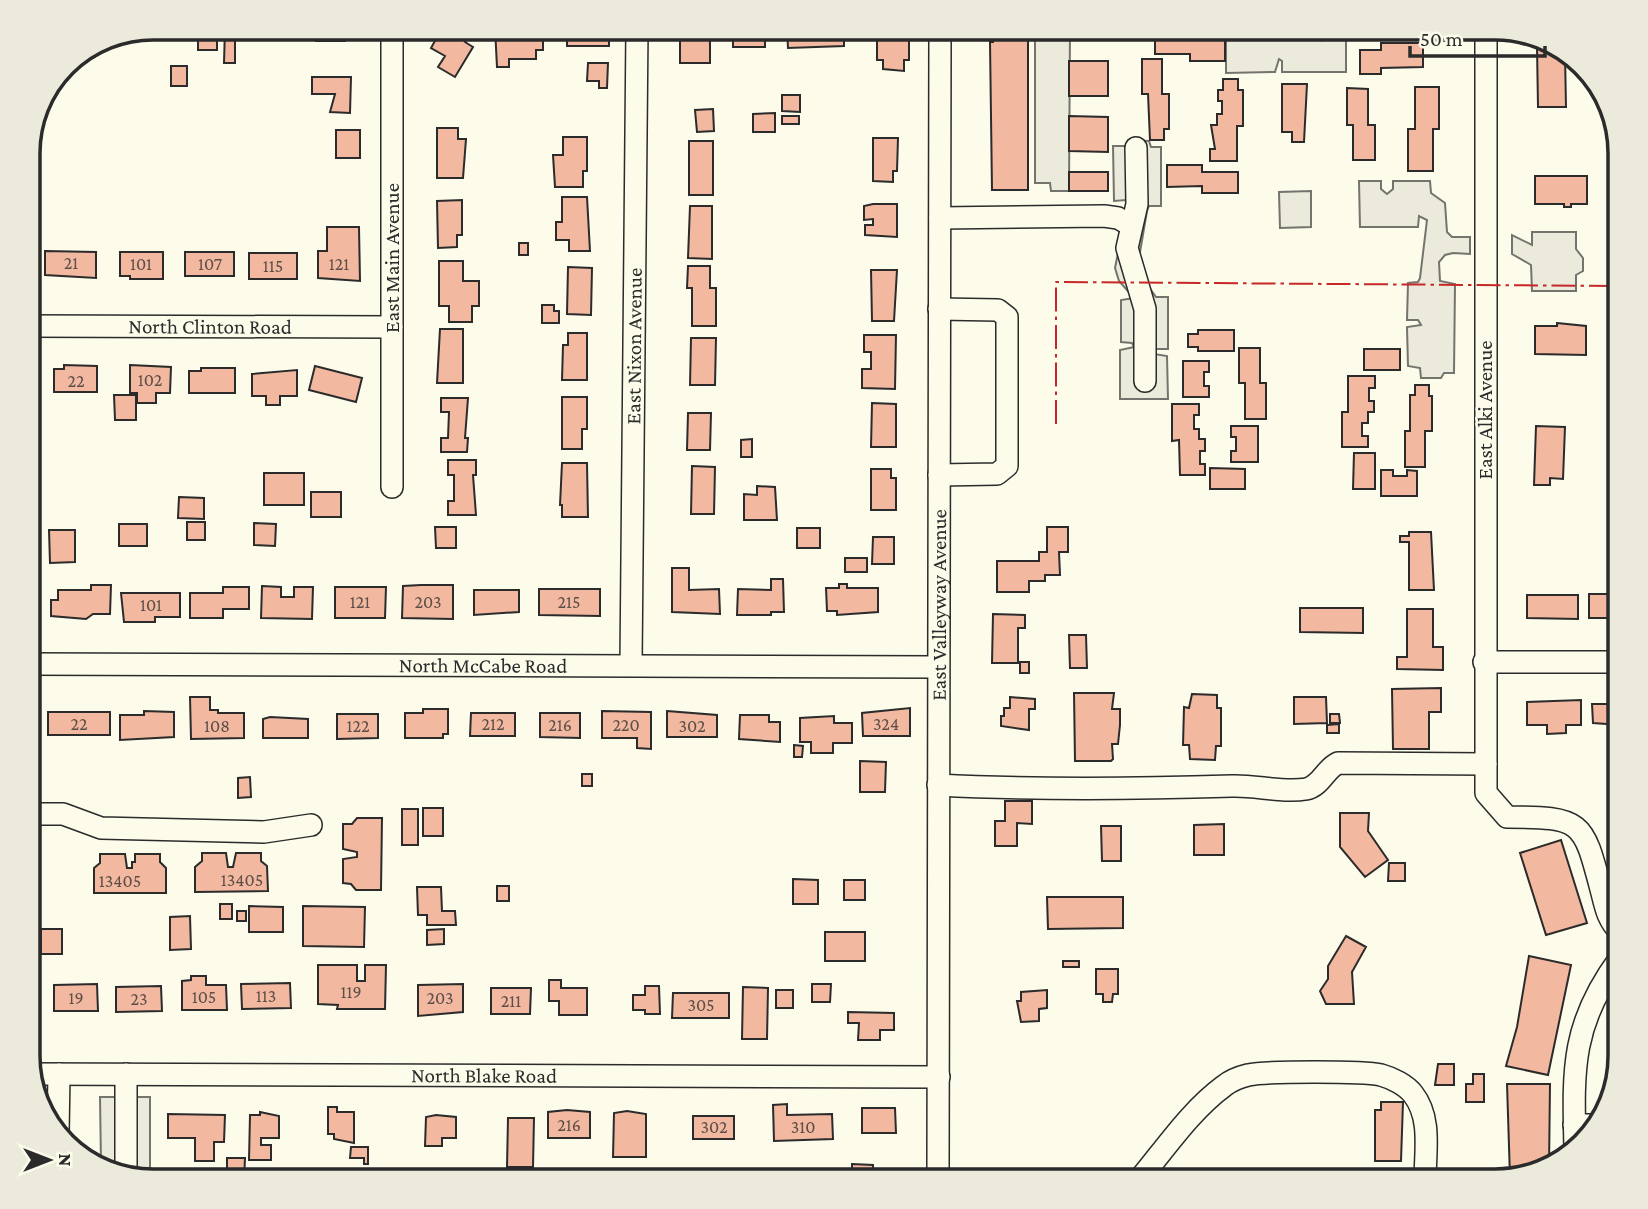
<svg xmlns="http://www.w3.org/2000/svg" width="1648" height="1209" font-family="'Crimson Pro',serif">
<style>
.green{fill:#ecebdb;stroke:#74746e;stroke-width:2}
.parking{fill:#eceadb;stroke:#74746e;stroke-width:2}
.building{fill:#f2b8a0;stroke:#2b2b2b;stroke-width:2}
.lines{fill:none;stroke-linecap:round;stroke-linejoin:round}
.minor-casing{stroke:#2b2b2b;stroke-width:24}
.minor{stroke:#fdfbea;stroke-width:21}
.power{stroke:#c62828;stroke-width:2;stroke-dasharray:24 5 3.5 5;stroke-linecap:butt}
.labels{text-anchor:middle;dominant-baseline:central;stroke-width:5;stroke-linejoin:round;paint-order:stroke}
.number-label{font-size:18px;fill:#5d4e48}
.street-label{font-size:21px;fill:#2b2b2b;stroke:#fdfbea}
.rim{fill:none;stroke:#2b2b2b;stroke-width:3.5}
</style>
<rect width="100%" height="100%" fill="#fdfbea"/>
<path class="green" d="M1311,191V227L1280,228L1279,192Z"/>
<path class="parking" d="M1035,28H1070L1069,191H1051L1050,183H1035Z
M1226,28H1249L1252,38L1254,28H1277L1279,38L1283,28H1319L1322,39L1325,28H1346V72H1282V61L1279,59L1275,72L1226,73Z
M1128,140L1149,141L1151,147H1161V206H1149L1147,211L1137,270L1156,297H1168V349H1156L1154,354L1167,356L1168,399H1120V350L1134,347L1132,343L1121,342V300L1134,298L1119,281L1115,268L1128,203L1126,200L1114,201L1113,146H1126Z
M1359,181H1381V189L1387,194L1393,189V181H1430L1431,193L1445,203L1447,232L1452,237H1470V254L1453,253L1445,255L1439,262L1440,281L1455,284L1454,373H1444L1441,378H1421L1420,368L1408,366L1407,327L1421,325L1418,320H1407L1408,283L1418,282L1420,278L1427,220L1419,216L1418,227H1360Z
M1532,232H1576V249L1583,258V271L1576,275V291H1532L1531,265L1512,254V235L1532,245Z
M100,1097H150V1180L101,1163Z"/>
<path class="building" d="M180,28H217V50H198V35H180Z
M225,28H261V34H235V63H224Z
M271,28H301V38L271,37Z
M316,28H345V41H316Z
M442,28H474L465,42L473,47L455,77L438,67L445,56L431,48Z
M495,28H543V50H536V59H509V67H497Z
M567,28H609V46H567Z
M680,28H710V63H680Z
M733,28H765V47H733Z
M787,28H844V46L788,48Z
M883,28H909V60H904V71L883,69V60H877V34H883Z
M993,28H1028V190H992L990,42H993Z
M1070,28H1108V40H1069Z
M1155,33H1191V39L1225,40V61H1190V54H1155Z
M1381,43H1423V67L1381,68V74H1360V50H1381Z
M1537,47H1551L1552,54H1565L1566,107H1538Z
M1142,59H1162V94H1169V129H1164V140H1150L1148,94H1142Z
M1069,61H1108V96H1069Z
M588,63H608L607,88H599V81H587Z
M171,66H187V86H171Z
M312,77H351L350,113L330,112L335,94H312Z
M1223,79H1238V90H1243V126H1237V161H1210V149H1215L1211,125H1217V114H1222V101H1218V90H1223Z
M1282,84H1307L1304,142H1292V132H1282Z
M1415,87H1439V129H1433V171H1408V129H1415Z
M1347,88L1368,89V125H1375V160H1353V125H1347Z
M782,95H800V112L782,111Z
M713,109L714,131L697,132L695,110Z
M775,113V132H753V114Z
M782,116H799V124H782Z
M1069,116L1108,117V152L1069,151Z
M437,128H458V139H466L463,178H437Z
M336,130H360V158H336Z
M563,137H587V171H583V187H555L553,155H563Z
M873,138H898L897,171H893V182L873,181Z
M689,141H713V195H689Z
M1167,165H1202V172H1238V193H1202V186L1167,187Z
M1069,172H1108V191H1069Z
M1535,176H1587V204H1571V207H1564V204H1535Z
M562,197H587L590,251H569V240H556V222H562Z
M462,200V235H457V247L438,248L437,201Z
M873,204H897V237L865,235V225H873V219L864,220V206Z
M690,206H712V259L688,258Z
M327,227H359L360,281L318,278V251H327Z
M519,243H528V255H519Z
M45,251L96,252V278L45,275Z
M28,252H39V279H28Z
M120,252H163V279H130V276H120Z
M185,252H234V276H185Z
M249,253H297V279H249Z
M439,261H463V281H479V306H472V322H449V306H439Z
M688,266H710V288H716V326H692V288H687Z
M568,267L592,268L591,315L567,314Z
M871,270H897L894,321H872Z
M542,305H554V311H559V323H542Z
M1557,323L1586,326V355L1535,354V326H1557Z
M440,329H463V383H437Z
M1198,330H1234V351H1198V347H1188V334H1198Z
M568,333H587V380H562L563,345H568Z
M864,335H896L895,389L862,388V369H871V352H864Z
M691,338H716L715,385H690Z
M1239,348H1260V383H1266V419H1245V383H1239Z
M1364,349H1400V370H1364Z
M1183,361H1209V372H1204V386H1209V397H1183Z
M64,365L97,366V392H54V369H64Z
M130,365L171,367L170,393H156V403H137V393H130Z
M28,366H39V393H28Z
M315,366L362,378L356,402L309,390Z
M201,368H235V393H189V371H201Z
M297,370V396H280V405H266V396H252V374Z
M1348,376H1375V388H1369V401H1374V412H1368V423H1362V436H1368V447H1342V412H1348Z
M1415,385H1429V396H1432V431H1425V467H1405V431H1410V395H1415Z
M114,395H136V420H115Z
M562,397H587V429H582V449H562Z
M441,398H468L465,438H468L467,452H441V438H448L449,412H441Z
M872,403L896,404V447H871Z
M1172,404H1199V415H1194V429H1199V439H1205V451H1200V464H1205V475H1180L1179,440L1172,441Z
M688,413H711L710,450H687Z
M1231,426H1258V462H1231V451H1236V437H1231Z
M1536,426L1565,427L1563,479L1550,478V485H1534Z
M752,439V457H741V440Z
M1354,453H1375V489H1353Z
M448,460H476V475H473L476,515H448V501H454V475H448Z
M562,463H587L588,517H562V505H560Z
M692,466L715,467L714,514H691Z
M1210,468L1245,469V489H1210Z
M871,469H891V478H896V510H871Z
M1381,470H1393V476H1407V470L1417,471V496H1381Z
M264,473H304V505H264Z
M757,486L775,487L777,520H744V494L757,495Z
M311,492H341V517H311Z
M179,497L204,498V519L178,518Z
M187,522H205V540H187Z
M254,523L276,524L275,546L254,545Z
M119,524H147V546H119Z
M435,527H456V548H436Z
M1047,527H1068V552H1059L1060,575H1045V581H1029V592H997V561H1039V552H1047Z
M797,528H820V548H797Z
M49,530H75V562L50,563Z
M1409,532H1431L1434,590H1409V542H1400V536H1409Z
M873,537H894V564H872Z
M845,558H867V572H845Z
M672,568H689V590L719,589L720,614L672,612Z
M771,579H783L784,612H771V615H737L738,589L771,590Z
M839,584H847V588H878V612L837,615V611H827L826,588H839Z
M91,585H111L110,614H93L86,619L51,616V600H58V590H91Z
M421,585H453V619L402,618L403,586Z
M262,586L281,587V597H294V587H313L312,619L261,618Z
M223,587H249V609H223V618H190V593H223Z
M335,587H386L385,618H335Z
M1610,587H1620V618H1589V594H1610Z
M539,589H600V616L539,615Z
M474,590H519V612L474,615Z
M121,593H180V617H155V622H124Z
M28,595L35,596V617H28Z
M1527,595H1578V619L1527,618Z
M1300,608H1363V633L1300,632Z
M1407,609H1433V647H1443V670L1397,669V657H1407Z
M993,614L1025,615V628H1018V663H992Z
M1069,635H1086L1087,668H1070Z
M1020,662H1029V673H1020Z
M1441,688V712H1429V749H1393L1392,689Z
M1074,693H1114L1112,709H1120V725L1118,744H1112L1113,759L1111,761H1075Z
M1192,694L1217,695V708H1221V746H1216L1215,760L1190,759L1189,745H1183L1184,707L1189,708Z
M190,697H210V710H218V713H244V738L191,739Z
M1010,697L1035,699V709H1029V730L1001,726V716H1004V708H1010Z
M1294,697H1326L1327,723L1294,724Z
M1581,700V725H1566V733L1547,734V725H1527V702Z
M1609,701H1620V725L1593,723L1592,704H1609Z
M910,708V736H863L862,713Z
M423,709H448V734H443V738H405V713H423Z
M144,711L174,712V737L120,740V715H144Z
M602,711L651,712V749L637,748V738H602Z
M667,711L717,715V737H667Z
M48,712H110V735H48Z
M471,713H515V736H470Z
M540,713H580V738L540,737Z
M337,714H378V738L337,739Z
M1330,714H1339L1340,723H1330Z
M740,715H769V722H780V742L739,739Z
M834,716V723H852V743H833V753H811V742H800V718Z
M270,717L308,719V738H263V719Z
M1339,724V733H1327V725Z
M794,745L803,746L802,757H794Z
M860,761L886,762L885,792H860Z
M582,774H592V786H582Z
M250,777L251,797L238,798V778Z
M1005,801H1032V824L1017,823V846H995V821H1005Z
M423,808H443V836H423Z
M402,809H418V845H402Z
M1340,813H1369L1368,831L1388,860L1365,877L1340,847Z
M357,818H382L381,890H356L351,884L343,883V859L357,857V852L343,849V824H352Z
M1224,824V855H1194V825Z
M1620,824V852L1612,826Z
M1101,826H1121V861H1102Z
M1561,840L1587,923L1546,935L1520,853Z
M202,853H226L228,867H233L236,853H261V861L267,866L268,891L195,892V867L202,861Z
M100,854H125L127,868H132V862H135V854H160V862L166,868V893H94V868L100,863Z
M1389,863H1405V881H1388Z
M793,879L818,880V904H793Z
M844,880H865V900H844Z
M497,886H509V901H497Z
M417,887H441L442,911H455L456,925H427V915H418Z
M1047,897H1123V928L1048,929Z
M220,904H232V919H220Z
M249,906L283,907V932H249Z
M303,906L365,907L364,947L303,946Z
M237,911H246V921H237Z
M190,916L191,949L170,950V917Z
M41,929H62V954H41Z
M444,929V944L427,945V930Z
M825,932H865V961H825Z
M1346,936L1366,947L1352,972L1354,1004H1326L1320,991L1328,979V966Z
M1529,956L1571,965L1548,1075L1506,1066L1517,1027Z
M1063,961H1079V967H1063Z
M318,965H357V981H365V965H386L385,1009H337L338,1005L318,1004Z
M1096,969H1118V994H1113L1112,1002H1103V994H1096Z
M191,976H206V985H226L227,1010H182V981L191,980Z
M549,980H561V988H587V1015H559V1001H549Z
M290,983L291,1008L242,1009L241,984Z
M97,984L98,1011H54V985Z
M463,984V1012L418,1016V985Z
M812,984H831L830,1002H812Z
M161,986L162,1011L116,1012V987Z
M645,986H659L660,1014H645V1010H633V995H645Z
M743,987L768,988L767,1039H742Z
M491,988H531L530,1014H491Z
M776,990H793V1008H776Z
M1047,990V1008L1039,1009V1021L1021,1022L1017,1001H1021V992Z
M673,993H729V1018H672Z
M848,1012L894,1013V1030H880V1040H858L859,1023H848Z
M1438,1064H1454V1085H1435Z
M1473,1074H1484V1102H1466V1084H1473Z
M1507,1084H1550L1549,1168L1510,1177Z
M1381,1102H1403L1401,1161H1375V1110H1381Z
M787,1104V1115L832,1114L833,1139L774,1141L773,1105Z
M328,1107H337V1112H354V1143L334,1139V1134H328Z
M862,1108H895L896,1133H862Z
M567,1110L590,1112V1138H548V1112Z
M627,1111L646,1114V1157H613L614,1113Z
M260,1112L279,1116V1138H261V1145H271V1160H249L250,1115H260Z
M168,1114L225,1115L224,1142H214V1161H195V1138H168Z
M436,1115L456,1117V1138H442V1146H425L426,1117Z
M693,1116H734V1139H693Z
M508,1118H534L533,1167H507Z
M69,1146H81V1157L77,1155Z
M351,1147H368V1164H364V1158H350Z
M227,1158H245L244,1181H227Z
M852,1164L873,1165V1181H852Z
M684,1172H707V1181H684Z"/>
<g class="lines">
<g class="minor-casing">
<g id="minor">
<path d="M1486,28V793L1507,817C1584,817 1583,821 1602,893C1606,909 1608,920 1620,932"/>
<path d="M1136,148L1137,204L1127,248L1145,309V381"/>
<path d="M940,218L1104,216L1118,218L1130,225"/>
<path id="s1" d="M28,326L392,327"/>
<path d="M939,475L997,474L1007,466V317L998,310L939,309"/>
<path d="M392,487V28"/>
<path d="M1484,662H1620"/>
<path id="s2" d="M28,664L938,667"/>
<path id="s3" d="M631,664L637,28"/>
<path d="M938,785C1036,790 1134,789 1232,786C1255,785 1283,793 1306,789C1321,786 1325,769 1338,763L1486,764"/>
<path d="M28,814H63L101,828L264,832L311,825"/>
<path id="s4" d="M31,1074L939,1077"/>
<path d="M126,1074V1172"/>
<path d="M1574,1125H1597"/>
<path d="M58,1134L59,1074"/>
<path d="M1575,1148C1573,1069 1571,1024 1620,958"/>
<path id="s5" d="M938,1181L940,28"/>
<path d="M1138,1181C1165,1149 1190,1111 1224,1086C1230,1081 1240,1077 1248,1075C1267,1071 1363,1071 1381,1075C1392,1078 1406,1085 1413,1094C1432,1118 1425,1152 1425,1181"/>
</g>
</g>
<use href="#minor" class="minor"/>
<path class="power" d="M1056,424V282L1620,286"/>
</g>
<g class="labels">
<g class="number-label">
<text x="71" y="263">21</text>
<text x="141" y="264">101</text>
<text x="210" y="264">107</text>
<text x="339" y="264">121</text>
<text x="273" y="266">115</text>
<text x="150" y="380">102</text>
<text x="76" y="381">22</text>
<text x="360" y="602">121</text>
<text x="428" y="602">203</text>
<text x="569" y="602">215</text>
<text x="151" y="605">101</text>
<text x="79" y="724">22</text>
<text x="493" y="724">212</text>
<text x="886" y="724">324</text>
<text x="560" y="725">216</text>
<text x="626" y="725">220</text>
<text x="217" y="726">108</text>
<text x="358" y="726">122</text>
<text x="692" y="726">302</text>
<text x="242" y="880">13405</text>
<text x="120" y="881">13405</text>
<text x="351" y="992">119</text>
<text x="266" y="996">113</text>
<text x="204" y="997">105</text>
<text x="76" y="998">19</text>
<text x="440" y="998">203</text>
<text x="139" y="999">23</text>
<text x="511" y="1001">211</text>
<text x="701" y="1005">305</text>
<text x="569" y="1125">216</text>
<text x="714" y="1127">302</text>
<text x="803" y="1127">310</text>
</g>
<g class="street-label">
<text transform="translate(392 258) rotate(-90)">East Main Avenue</text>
<text stroke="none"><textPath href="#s1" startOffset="182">North Clinton Road</textPath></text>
<text stroke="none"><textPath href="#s3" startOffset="318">East Nixon Avenue</textPath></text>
<text transform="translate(1485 410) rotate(-90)">East Alki Avenue</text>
<text stroke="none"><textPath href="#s5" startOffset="576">East Valleyway Avenue</textPath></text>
<text stroke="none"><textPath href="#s2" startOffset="455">North McCabe Road</textPath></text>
<text stroke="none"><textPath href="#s4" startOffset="453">North Blake Road</textPath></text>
</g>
</g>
<path d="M0 0H1648V1209H0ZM153 40H1495A113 113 0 0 1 1608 153V1056A113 113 0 0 1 1495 1169H153A113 113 0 0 1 40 1056V153A113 113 0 0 1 153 40Z" fill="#eceadb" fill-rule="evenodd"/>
<path class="rim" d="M153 40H1495A113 113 0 0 1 1608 153V1056A113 113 0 0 1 1495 1169H153A113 113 0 0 1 40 1056V153A113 113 0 0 1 153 40Z"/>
<g transform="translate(49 1160) rotate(90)" stroke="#fdfbea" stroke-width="5" paint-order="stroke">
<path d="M0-5L12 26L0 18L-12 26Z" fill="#2b2b2b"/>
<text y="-10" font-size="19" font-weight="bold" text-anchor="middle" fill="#2b2b2b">N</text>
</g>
<path d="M1410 46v10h135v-10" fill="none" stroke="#2b2b2b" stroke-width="3.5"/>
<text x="1420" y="46" font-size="21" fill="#2b2b2b" stroke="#fdfbea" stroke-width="5" paint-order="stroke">50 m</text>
</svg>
